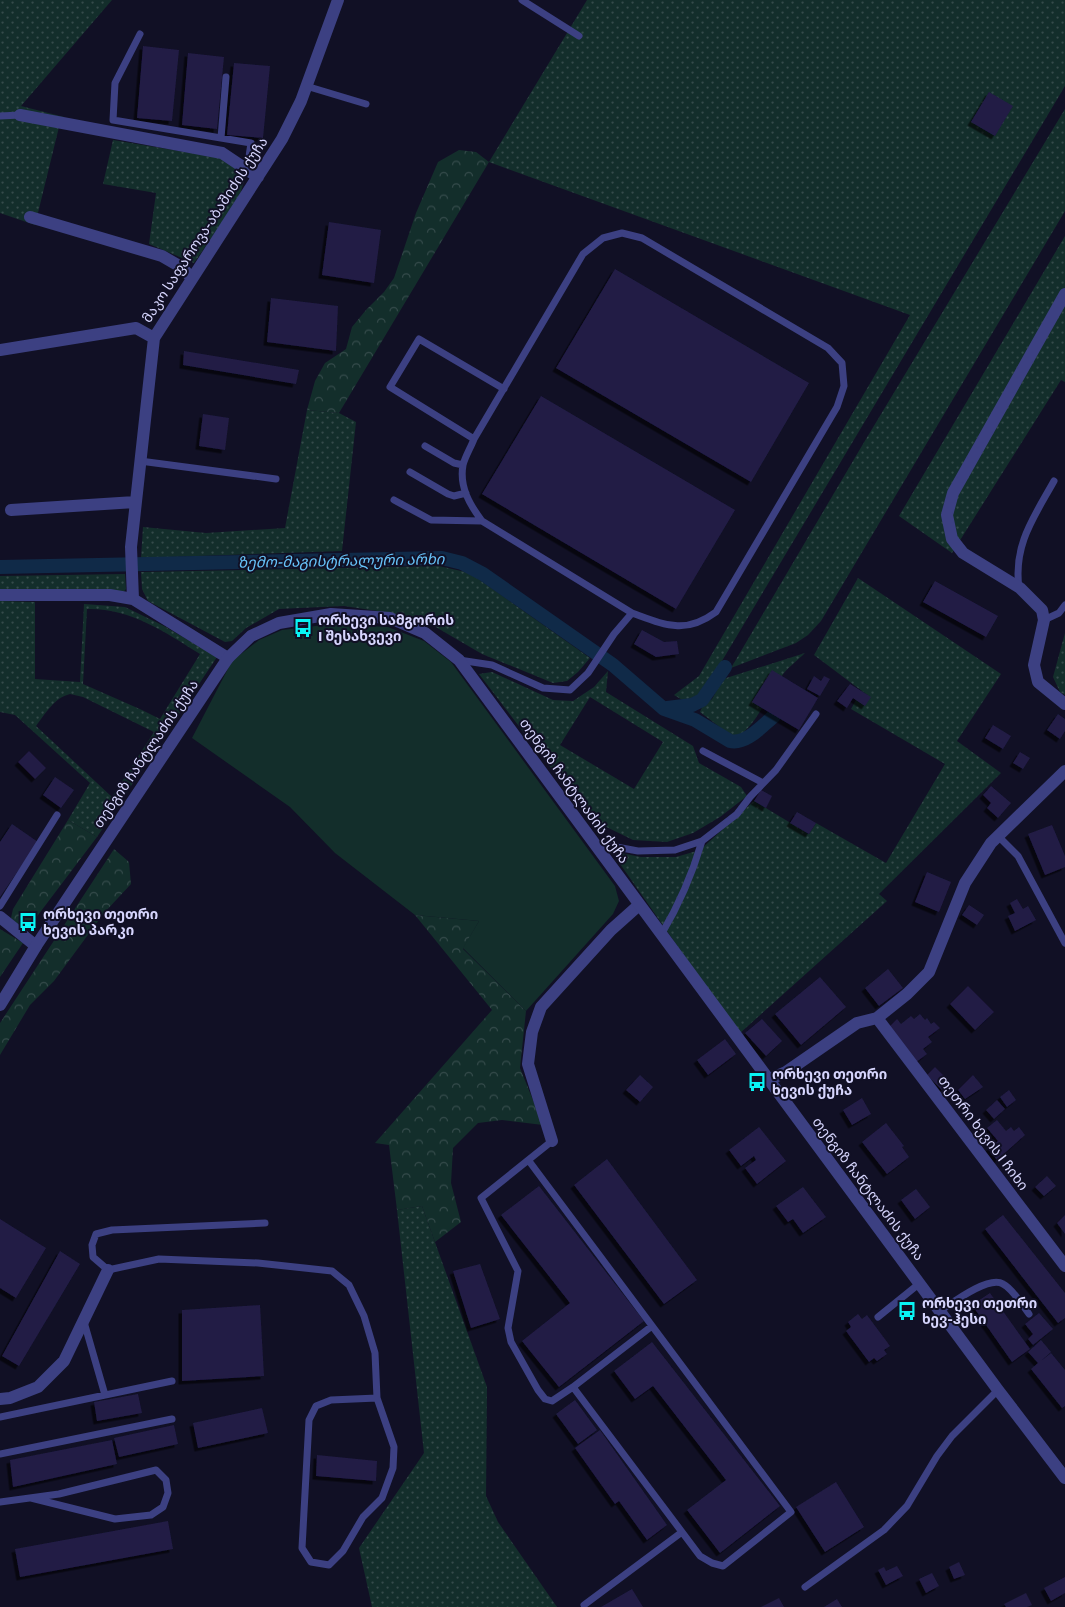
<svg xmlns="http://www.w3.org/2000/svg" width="1065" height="1607" font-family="Signika,'Noto Sans Georgian',sans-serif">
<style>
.grass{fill:url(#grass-dots);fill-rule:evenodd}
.forest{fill:url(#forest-crowns)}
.garden{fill:#132e2b}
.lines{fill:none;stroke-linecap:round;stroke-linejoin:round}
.canal{stroke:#102a48;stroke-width:14}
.building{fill:#211c45;filter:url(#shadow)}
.service{stroke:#3c4082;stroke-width:7}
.minor{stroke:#3c4082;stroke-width:12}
.tertiary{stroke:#3c4082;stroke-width:12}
.labels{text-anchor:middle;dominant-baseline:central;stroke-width:4;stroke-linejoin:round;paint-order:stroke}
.street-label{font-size:14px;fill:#d6d5fd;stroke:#111025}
.poi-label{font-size:14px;font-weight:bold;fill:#d6d5fd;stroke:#111025;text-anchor:start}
.water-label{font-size:15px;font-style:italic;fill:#67c3f9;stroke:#111025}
</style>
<defs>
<pattern id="grass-dots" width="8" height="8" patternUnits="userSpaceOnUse" patternTransform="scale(1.25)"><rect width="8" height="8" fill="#132e2b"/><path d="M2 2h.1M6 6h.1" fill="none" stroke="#354b4b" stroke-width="1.8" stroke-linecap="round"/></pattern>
<pattern id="forest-crowns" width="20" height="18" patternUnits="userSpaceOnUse" patternTransform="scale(1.25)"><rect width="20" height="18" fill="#132e2b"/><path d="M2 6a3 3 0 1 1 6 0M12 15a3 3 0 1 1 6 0" fill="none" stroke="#354b4b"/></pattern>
<filter id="shadow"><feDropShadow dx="-3.5" dy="3.5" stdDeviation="0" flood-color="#0009"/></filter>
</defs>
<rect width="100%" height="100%" fill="#111025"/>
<path class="grass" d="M0,0H112L21,106L64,117L59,127L35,225L0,213Z
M587,0H1065V86L713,676L699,696L684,701L674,695L699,676L910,315L489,162Z
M1065,109V211L821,621L808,635L796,643L731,668L863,444Z
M113,140L221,158L239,170L244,181L239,198L194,263L149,244L156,193L103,184Z
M1065,236V382L1061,380L952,553L899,516Z
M307,410L339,413L356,422L342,551L141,558L143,527L206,533L285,528Z
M439,566L470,573L590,658L578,672L567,681L553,683L482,654L434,626L391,613L344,606L279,609L246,628L232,641L225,642L148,601L142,589L141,572Z
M125,574L126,589L121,595L0,589V576Z
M858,578L1001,674L957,741L1001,773L879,894L887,901L739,1034L611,851L641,857H676L700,850L754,801L809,834L816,823L886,863L945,764L851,709L856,700L870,697L814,655Z
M0,601L35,602V679L80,682L84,604L125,607L164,626L217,657L97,837L68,820L90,783L15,715L0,712ZM87,609C130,608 165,632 200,654L160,719L142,710L83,684ZM70,694L83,697L154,732L112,797L36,726C46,713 54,698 70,694Z
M1065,633V695L1060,692L1053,677Z
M805,653C797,661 787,668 781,677C768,694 756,726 737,737L730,735L700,712L703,705L712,699L723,679Z
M608,671L606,692L693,746L699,763L741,787L747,796L720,817L693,833L667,842L633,840L590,819L479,674L492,672L553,700L573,701L594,687ZM590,697L663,742L634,789L560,745Z
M422,1206L487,1387L486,1496L498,1522L557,1607H372L359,1548L424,1453L397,1210Z"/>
<path class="forest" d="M459,150L476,152L489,162L339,413L307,410L315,381L325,363L346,349L352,327L366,310L384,292L394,278L416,213L438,162Z
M68,820L97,837L26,931L11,918L13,909Z
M114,849L129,862L131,884L104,913L54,981L30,1005L0,1055V1023Z
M415,915L479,921L463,949L526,1011L520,1068L543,1125L502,1120L478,1123L453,1148L451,1183L461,1222L435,1242L422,1206L397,1210L389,1145L375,1143L492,1010Z
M0,929L23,943L0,977Z"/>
<path class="garden" d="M332,624L388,627L424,641L451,662L615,886L619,901L613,914L526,1011L463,948L479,921L415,915L335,853L290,807L192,738L232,661L259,640L282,630Z"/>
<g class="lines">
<path class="canal" d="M0,567L442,558L462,563L483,574L613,665L664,709L695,720L730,741C746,745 763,725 774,716
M667,708L692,705L702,700L725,667"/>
</g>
<path class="building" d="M143,46L179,50L172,121L137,118Z
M188,53L224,57L217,129L182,125Z
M234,63L270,66L263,138L227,135Z
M989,92L1013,106L995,136L971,122Z
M329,222L381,230L374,283L322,275Z
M615,269L809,383L751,482L556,368Z
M271,298L338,306L336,351L267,342Z
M184,351L299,370L296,384L183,365Z
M541,396L735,510L676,609L482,494Z
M203,414L229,418L225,450L199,446Z
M935,581L998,616L986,637L923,602Z
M642,630L664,642L677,641L679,654L656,657L634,644Z
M772,670L818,698L799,730L752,702Z
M814,676L821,681L824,676L830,679L820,696L807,689Z
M850,684L871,697L865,706L853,698L847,708L837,701Z
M1058,714L1065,719V731L1060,739L1047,730Z
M993,725L1011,736L1003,749L985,738Z
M29,751L46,768L35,779L18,762Z
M1020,752L1030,758L1023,769L1013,763Z
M55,777L74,790L61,808L43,795Z
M991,786L1011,803L998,818L987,808L991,803L983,795Z
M761,790L772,796L766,808L754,801Z
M797,812L816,823L809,834L790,823Z
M12,824L38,842L0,897V842Z
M1052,825L1065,856V867L1045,875L1028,834Z
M927,872L951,882L939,912L915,902Z
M1017,899L1023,909L1028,906L1036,920L1015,931L1008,916L1015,913L1010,903Z
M969,905L984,915L977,925L962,915Z
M888,969L903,988L879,1006L865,988Z
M820,977L846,1007L801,1045L775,1014Z
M968,986L994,1012L975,1030L950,1004Z
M920,1014L925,1020L927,1018L931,1024L934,1022L940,1028L928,1037L932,1042L923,1049L927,1054L915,1063L889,1027L897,1019L901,1024L911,1016L914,1019Z
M762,1019L782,1041L766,1056L745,1033Z
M725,1039L736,1054L708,1075L697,1060Z
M935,1067L950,1082L942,1090L927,1075Z
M640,1075L653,1087L640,1102L626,1090Z
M973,1075L983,1087L965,1099L958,1090Z
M1009,1090L1016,1100L1007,1107L1000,1097Z
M862,1098L871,1114L852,1125L843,1110Z
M997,1100L1005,1109L994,1119L986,1110Z
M997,1120L1006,1131L1011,1127L1014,1131L1019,1127L1025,1135L997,1160L988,1149L998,1141L987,1128Z
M886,1123L904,1146L902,1147L909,1157L887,1174L862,1142Z
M759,1127L786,1161L757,1184L745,1168L756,1160L754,1156L741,1166L729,1150Z
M607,1159L697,1280L664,1304L574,1185Z
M1047,1176L1056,1186L1044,1196L1035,1187Z
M539,1186L644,1321L559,1387L522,1341L570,1303L501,1215Z
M803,1187L826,1217L803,1233L793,1219L788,1222L776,1206Z
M916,1189L930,1207L915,1219L901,1200Z
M1003,1215L1065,1293V1318L1058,1323L985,1229Z
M1065,1215V1234L1057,1223Z
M0,1219L46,1248L16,1298L0,1288Z
M60,1251L80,1264L19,1366L2,1356Z
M480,1264L500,1319L471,1328L453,1271Z
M990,1293L1030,1349L1012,1362L972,1305Z
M260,1305L264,1376L182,1381V1310Z
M1039,1313L1053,1329L1033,1345L1028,1339L1033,1334L1025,1324Z
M858,1314L862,1319L867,1315L890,1346L884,1350L887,1354L877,1361L874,1358L869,1362L846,1331L851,1327L848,1322Z
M1041,1340L1051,1352L1041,1361L1051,1353L1065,1370V1406L1062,1408L1031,1369L1038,1363L1028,1352Z
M652,1342L780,1506L720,1553L687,1510L726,1480L653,1386L635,1399L614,1371Z
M138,1394L142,1413L97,1421L94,1402Z
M575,1400L597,1430L578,1444L556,1414Z
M262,1408L268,1433L198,1448L193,1423Z
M174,1425L178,1444L119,1457L114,1438Z
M600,1430L667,1525L647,1540L619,1501L615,1504L575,1448Z
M112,1440L117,1464L13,1487L10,1460Z
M317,1455L377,1461L376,1481L316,1476Z
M836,1482L864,1527L825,1552L796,1507Z
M168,1521L173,1549L20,1577L15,1549Z
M959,1562L965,1575L954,1579L949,1567Z
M897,1566L903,1576L886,1585L878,1570L884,1567L886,1571Z
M932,1573L939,1586L926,1593L919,1579Z
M1065,1577V1593L1051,1601L1044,1588Z
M632,1589L643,1607H601Z
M1026,1593L1032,1605L1027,1607H1006L1004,1604Z
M779,1598L784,1607H761Z
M837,1599L842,1607H824Z"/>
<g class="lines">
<path class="service" d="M522,0L579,36
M140,34L115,83L113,120L251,143L247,170
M306,86L366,104
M0,116L20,115
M221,138L226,77
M474,439L390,387L419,339L504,389
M425,446L454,463L463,465
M140,461L276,479
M410,472L448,494L454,496L466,493
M394,500L431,520L482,521
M1019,588C1013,545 1034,517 1054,481
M1044,620L1059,613L1065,605
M459,660L492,665L543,688L570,690L588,673L614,634L632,613L482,521C470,505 459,487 463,465C465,457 471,447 474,439L583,254L603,238L622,233L642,238L828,348L842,363L844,386L837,407L716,612C685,635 665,625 632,613
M703,751L763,783
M998,836L1018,856L1065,943
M595,843L638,851L675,850L702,841L737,814L750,797L776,770L816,714
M0,906L57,815
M661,935C679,905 692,875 702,841
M552,1141L481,1198L518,1271L508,1328L511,1342L538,1390L545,1399L552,1401L573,1387
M529,1161L791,1512L723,1566L712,1563L700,1556L573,1387L652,1326
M265,1223L112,1230L96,1234L92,1245L93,1257L108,1270L159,1259L258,1263L332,1271L349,1285L364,1316L375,1353L377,1398L394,1447L393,1468L382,1498L363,1517L343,1551L329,1565L311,1562L302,1548L309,1420L316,1406L331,1400L377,1398
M940,1311C952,1303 989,1275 1003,1284C1012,1288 1023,1306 1029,1314
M878,1317L920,1283
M84,1322L105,1395
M0,1417L172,1381
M0,1454L172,1419
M0,1502L59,1494L156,1470L166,1480L168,1493L163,1507L151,1515L115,1519L31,1498
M805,1587L884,1530L907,1506L937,1456L952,1436L998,1390
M584,1605L682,1532"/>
<path class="minor" d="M20,115L222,153L258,177
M30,217L162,256L181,267L192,278
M1065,294L953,493L947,515L952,539L963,553L1020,588L1042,610L1044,620L1034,665L1038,682L1065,704
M0,350L136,328L154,338
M11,510L135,502
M0,595H110L133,599L228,658
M133,599L131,547L154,338L282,139L301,101L338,0
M0,917L36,946
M877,1018L1065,1266
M768,1080L786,1072L857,1023L877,1018L907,994L929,972L965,883L991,843L1065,771
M552,1141L528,1064L532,1032L541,1007L611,930L639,905
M0,1399L10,1398L38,1387L64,1361L108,1270"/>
<path class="tertiary" d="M0,1005L36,946L228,658L251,636L279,623L331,614L390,618L425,633L459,660L998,1390L1065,1478"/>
</g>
<defs>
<g id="bus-bare" transform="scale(1.5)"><path d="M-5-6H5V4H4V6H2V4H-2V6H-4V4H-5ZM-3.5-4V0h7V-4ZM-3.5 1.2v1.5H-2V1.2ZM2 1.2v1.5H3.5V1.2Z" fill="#09f4f5" stroke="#111025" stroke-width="2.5" paint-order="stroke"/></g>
</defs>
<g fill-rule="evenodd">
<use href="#bus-bare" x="303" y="628"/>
<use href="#bus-bare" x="28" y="922"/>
<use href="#bus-bare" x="757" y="1082"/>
<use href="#bus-bare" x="907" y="1311"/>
</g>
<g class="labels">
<g class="street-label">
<text transform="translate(205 230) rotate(-57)">მაკო საფაროვა-აბაშიძის ქუჩა</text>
<text transform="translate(146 754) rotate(-56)">თენგიზ ჩანტლაძის ქუჩა</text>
<text transform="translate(574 791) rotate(54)">თენგიზ ჩანტლაძის ქუჩა</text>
<text transform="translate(983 1133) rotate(53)">თეთრი ხევის I ჩიხი</text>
<text transform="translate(868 1189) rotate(53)">თენგიზ ჩანტლაძის ქუჩა</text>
</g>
<g class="poi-label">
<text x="318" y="620">ორხევი სამგორის<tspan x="318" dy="16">I შესახვევი</tspan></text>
<text x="43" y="914">ორხევი თეთრი<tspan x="43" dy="16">ხევის პარკი</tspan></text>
<text x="772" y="1074">ორხევი თეთრი<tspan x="772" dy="16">ხევის ქუჩა</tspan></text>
<text x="922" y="1303">ორხევი თეთრი<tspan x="922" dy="16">ხევ-ჰესი</tspan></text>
</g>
<g class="water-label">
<text transform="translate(341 561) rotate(-1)">ზემო-მაგისტრალური არხი</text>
</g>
</g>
</svg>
